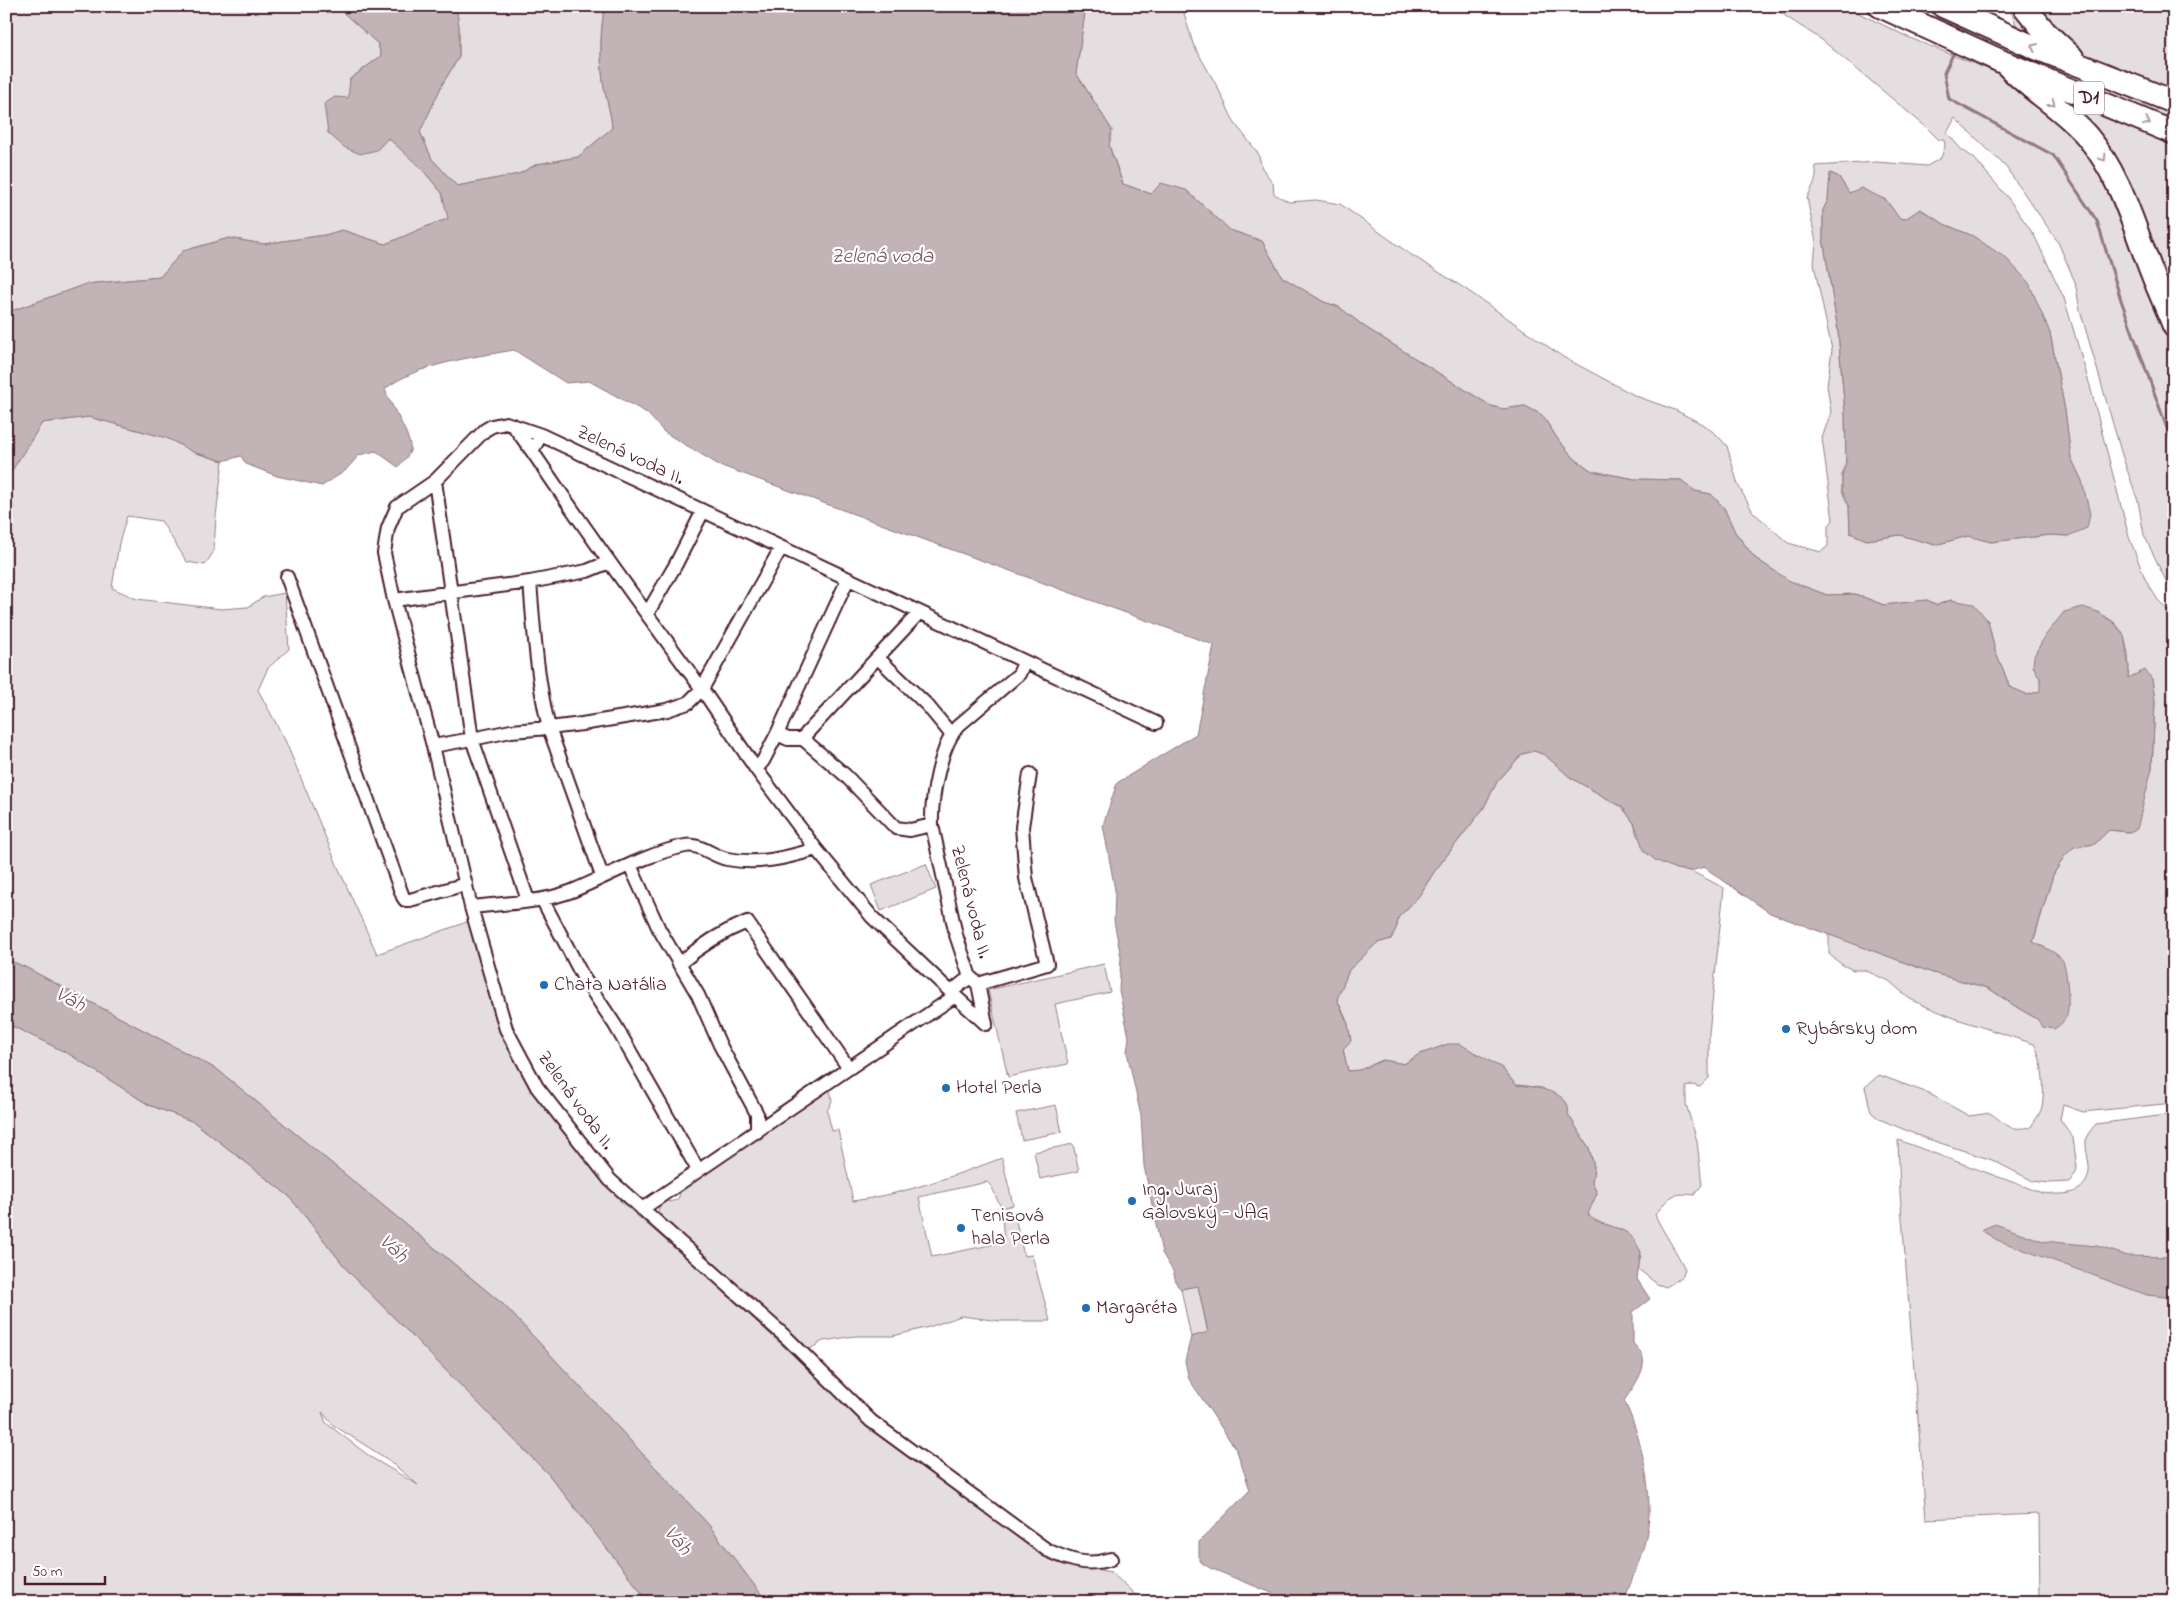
<svg xmlns="http://www.w3.org/2000/svg" width="2180" height="1608" font-family="'Indie Flower',sans-serif">
<style>
.green{fill:#e5dee0;stroke:#987e86;fill-rule:evenodd}
.water{fill:#c1b3b6;stroke:#91787e}
.lines{fill:none;stroke-linecap:round;stroke-linejoin:round}
.stream{stroke:#91787e;stroke-width:3}
.minor-casing{stroke:#4a1f2b;stroke-width:16}
.motorway-casing{stroke:#4a1f2b;stroke-width:26}
.minor{stroke:#fff;stroke-width:12}
.motorway{stroke:#fff;stroke-width:22}
.oneway{stroke:#ae9aa0}
.poi-dot{fill:#1f6fb2;stroke:#fff;stroke-width:2}
.labels{text-anchor:middle;dominant-baseline:central;stroke-width:4.5;stroke-linejoin:round;paint-order:stroke}
.shield{fill:#fff;stroke:#80626b;stroke-width:1}
.shield-label{font-size:19px;font-weight:bold;fill:#4a1f2b}
.street-label{font-size:20px;fill:#4a1f2b;stroke:#fff}
.poi-label{font-size:20px;fill:#4a1f2b;stroke:#fff;text-anchor:start}
.water-label{font-size:21px;font-style:italic;fill:#74535c;stroke:#fff}
</style>
<rect width="100%" height="100%" fill="#fff"/>
<filter id="ink" filterUnits="userSpaceOnUse"><feTurbulence type="fractalNoise" baseFrequency=".02" numOctaves="2"/><feDisplacementMap in="SourceGraphic" scale="10" xChannelSelector="R" yChannelSelector="G"/><feConvolveMatrix kernelMatrix="1 2 1 2 8 2 1 2 1" color-interpolation-filters="sRGB"/></filter>
<g filter="url(#ink)">
<path class="green" d="M6,6H336L378,44L381,56L350,79L377,150L388,137L421,168L442,193L449,219C426,225 407,236 385,244L342,230L325,235L263,244L229,238L183,251L160,277L86,284L6,313Z
M456,6H605C600,29 600,57 603,81C605,97 611,111 612,128L578,157L537,164L519,174L457,186L432,159L420,132L443,83L459,57V27Z
M1086,6H1182L1193,44L1218,88L1234,122L1258,153L1262,168L1273,183L1274,194L1289,202L1316,200L1340,204L1410,254L1464,288L1563,357L1636,396L1675,410L1702,424L1716,434L1727,446L1738,485L1753,512L1788,543L1821,552L1828,546V527L1833,520L1822,438L1831,412L1827,385L1832,350L1817,279L1814,264L1816,242L1807,198C1812,187 1819,178 1815,166L1877,162L1927,166L1941,158L1945,146L1944,140H1939L1926,127L1822,40L1770,6H1844L1910,38L1995,72L2020,91L2028,90L2018,30L2009,6H2174V589L2167,583L2144,535L2138,501L2122,455L2080,310L2075,282L2058,242L2005,166L1955,118L1947,133L1961,149L1974,158L2008,198L2034,235L2053,275L2064,298L2090,386L2129,537L2146,581L2158,600L2174,617V1103L2083,1112L2063,1105L2060,1119L2073,1138L2077,1167L2076,1173L2069,1182L2049,1183L2033,1181L1992,1160L1922,1137L1879,1119L1871,1112L1865,1087L1879,1075L1928,1093L1969,1116L1990,1113C2008,1125 2007,1131 2031,1127C2034,1121 2039,1116 2041,1110C2046,1094 2043,1058 2034,1044L1954,1018L1925,1006L1910,999L1889,981L1864,970H1853L1841,964L1829,954V934L1933,973L1988,988L2018,1008L2037,1019L2044,947L2033,943L2053,875L2064,857L2074,847L2095,844L2109,830L2129,832L2152,768L2155,701L2152,679H2128C2130,661 2128,636 2115,623C2110,619 2104,616 2098,612L2033,666L2040,678L2041,691L2028,695L2010,687L1995,651L1988,621L1951,600L1937,605L1927,600L1884,605L1855,594L1827,595L1789,581L1755,558L1735,532L1724,508L1711,494L1695,491L1681,480L1635,479L1592,471L1575,459L1559,441L1542,415L1525,406L1503,409L1491,406L1365,327L1339,307L1324,302L1282,277L1262,241L1230,230L1186,190L1151,194L1123,184L1109,145L1112,130L1076,73ZM1831,173L1839,177L1849,193L1886,200L1899,218L1905,219L1921,209L1944,224L1973,236L2050,333L2065,410L2071,458L2082,481L2068,536L2050,535L1991,542L1968,536L1935,545L1900,535L1867,540L1850,533L1849,506L1842,491V476L1846,462L1845,414L1838,331L1823,238V210L1828,200Z
M89,417L167,438L193,452L223,461L216,516L214,551L205,565L187,562L161,521L127,516L119,543L112,588L137,599L221,609L248,607L263,597L285,593L289,649L268,668L258,690L285,740L338,867L377,954L481,917L494,973L527,1063L578,1134L642,1204L619,1200L707,1276L844,1402L917,1463L1058,1563L1111,1572L1143,1602H767L708,1524L504,1305L218,1070L25,967L6,959V480L42,423Z
M1534,751L1545,755L1571,778L1622,807L1634,823L1637,836L1676,869L1691,871L1724,888L1709,1033V1078L1700,1087L1692,1085L1686,1087V1104L1697,1141L1702,1185L1694,1195C1671,1192 1669,1197 1655,1215C1664,1234 1676,1250 1685,1269L1682,1277L1666,1287L1657,1284L1638,1269L1641,1252L1609,1225L1595,1222L1587,1214L1597,1193L1592,1183L1594,1166L1589,1148L1568,1114L1543,1088L1515,1085L1502,1068L1448,1044L1418,1055L1404,1064L1383,1060L1360,1070L1348,1071L1343,1049L1351,1041L1348,1024L1337,999L1349,970L1377,943L1391,939L1397,926L1398,918L1419,896L1434,872L1483,809L1497,782L1522,754Z
M926,864L936,889L881,911L871,885Z
M1104,964L1110,992L1055,1004L1068,1064L1008,1077L988,990Z
M6,1023L69,1054L149,1105L194,1122L289,1196L349,1272L549,1475L649,1602H6ZM322,1412L333,1425L387,1459L418,1485L372,1458L326,1423Z
M830,1088L832,1101L827,1111L832,1131L838,1130L853,1201C905,1194 953,1176 1002,1158L1013,1205L1002,1208C995,1199 995,1188 987,1182L919,1197L932,1257L1000,1243L1004,1245L1002,1215L1004,1213L1014,1212L1024,1256L1032,1255L1050,1321H1000L961,1316L929,1327L893,1336H855L823,1341L805,1352L662,1219L658,1213L660,1202L665,1199L669,1202L677,1200L680,1194L678,1189Z
M1056,1105L1062,1132L1022,1140L1016,1113Z
M2174,1114V1602H2040L2039,1514L1926,1519L1900,1193L1898,1140L2042,1193C2061,1195 2085,1197 2089,1172C2090,1161 2085,1151 2086,1141C2086,1134 2092,1129 2096,1124Z
M1073,1144L1079,1171L1040,1179L1034,1152Z
M1198,1285L1208,1333L1191,1337L1181,1289Z"/>
<path class="water" d="M336,6H389L400,12L408,9V6H456L459,27V57L443,83L420,132L432,159L457,186L519,174L537,164L578,157L612,128C611,111 605,97 603,81C600,57 600,29 605,6H1086L1076,73L1112,130L1109,146L1123,184L1151,194L1161,183L1186,190L1230,230L1262,241L1282,277L1324,302L1339,307L1365,327L1491,406L1503,409L1525,406L1542,415L1559,441L1575,459L1592,471L1635,479L1681,480L1695,491L1711,494L1724,508L1735,532L1755,558L1790,581L1827,595L1855,594L1884,605L1927,600L1937,605L1951,600L1974,604L1988,621L1995,651L2010,687L2028,695L2040,691V678L2033,666L2034,656L2045,636L2064,612L2083,607L2098,612L2114,623L2124,635L2129,668L2128,678L2145,670L2152,679L2155,701L2152,768L2137,829L2129,832L2109,830L2095,844L2074,847L2064,857L2053,875L2033,942C2043,947 2057,952 2063,961C2067,969 2070,1006 2067,1015C2065,1021 2059,1026 2054,1029L2043,1027L2037,1019L2018,1008L1988,988L1933,973L1770,913L1704,867L1691,871L1676,869L1655,860L1644,851L1634,823L1622,807L1571,778L1545,755L1534,751L1522,754L1497,782L1483,809L1434,872L1419,896L1398,918L1397,926L1391,939L1377,943L1349,970L1337,999L1348,1024L1351,1041L1343,1049L1348,1071L1360,1070L1383,1060L1404,1064L1418,1055L1448,1044H1460L1502,1068L1516,1085C1530,1086 1574,1091 1568,1114L1589,1148L1594,1167L1592,1183L1597,1193L1588,1214C1599,1227 1617,1224 1630,1235C1635,1239 1638,1247 1641,1252L1637,1279L1650,1299L1633,1312V1343C1635,1346 1639,1349 1641,1353C1650,1367 1631,1390 1624,1401C1640,1431 1653,1491 1648,1525C1645,1551 1632,1577 1624,1602H1294L1210,1568L1199,1561V1542L1250,1490L1237,1451L1189,1379L1185,1361L1191,1337L1208,1332L1198,1286L1181,1289L1177,1285L1173,1271L1162,1253L1144,1166L1141,1116L1127,1052L1129,1037L1119,990L1121,957L1114,921L1115,890L1103,825L1117,783L1196,734L1214,645L719,465L664,432L647,413L589,381L566,383L514,350C474,357 416,364 385,389C389,404 413,437 410,451C408,457 402,462 398,467L376,451L359,455L345,471L322,486L277,476L246,464L241,456L223,461L193,452L167,438L89,417L42,423L6,480V313L86,284L160,277L183,251L229,238L263,244L325,235L342,230L385,244C407,236 426,225 448,219L442,193L421,168L388,138L377,150L360,154L344,147L328,133L324,104L335,97L348,98L350,79L381,56L378,44Z
M1830,173L1839,177L1849,193L1861,188L1886,200L1899,218L1905,219L1920,209L1944,224L1973,236L2007,259L2029,283L2050,333L2065,410L2071,458L2082,481L2090,514L2087,528L2068,536L2050,535L1991,542L1968,536L1935,545L1900,535L1867,540L1850,533L1849,506L1842,491V476L1846,462L1845,414L1838,331L1823,238V210L1828,200Z
M6,959L25,967L218,1070L504,1305L708,1524L767,1602H649L549,1475L349,1272L289,1196L194,1122L149,1105L69,1054L6,1023Z
M1995,1224L2043,1241L2097,1246L2128,1256L2174,1257V1298L2147,1295L1997,1240L1981,1230Z"/>
<g class="lines">
<path class="stream" d="M1955,50L1944,73L1949,99L2053,155L2097,221L2121,300L2174,448"/>
<g class="minor-casing">
<path id="minor" d="M513,425L532,451
M541,435L532,451C587,532 644,611 702,689L688,703L667,710L582,724L549,728C537,680 534,631 530,582L587,571L609,562
M781,548L702,689L756,769L816,849L872,917L955,996
M287,577L403,897L405,900H410L466,884
M394,600L530,582
M647,614L676,564L703,511
M878,658L927,705L951,734
M777,734L788,739H803L806,734L919,613
M803,739L845,775L896,828L910,830L932,825
M433,746L472,739L435,481
M756,769L763,761L777,734L848,579
M630,865L659,929L698,995L720,1045L757,1114V1132
M542,899L583,977L615,1025L698,1170
M528,900L472,739L511,731L549,728L602,876
M471,907C504,903 541,903 572,891C608,876 646,854 685,846C700,843 712,856 727,859C759,865 786,858 816,849
M679,964C699,947 722,932 747,922L848,1067
M978,984L1047,964L1026,878L1022,827L1030,774
M951,992L970,977
M986,1024L978,984L970,977L956,935L932,825C931,798 940,747 958,726L1019,674L1024,663
M642,1209L955,996L986,1024
M1111,1559C1087,1567 1069,1560 1047,1550L871,1421L788,1339L610,1180L537,1087L506,1029L471,907L433,746L394,600L384,553L388,528L397,507L435,481L485,430L492,426L506,423L541,435L1156,723"/>
</g>
<g class="motorway-casing">
<path id="motorway" d="M1880,6L2005,63L2174,133
M1943,6L2036,48L2174,102
M2024,6L2045,32L2072,57
M2005,63C2029,90 2063,108 2087,136C2121,176 2133,225 2152,273C2159,291 2167,308 2174,326"/>
</g>
<use href="#minor" class="minor"/>
<use href="#motorway" class="motorway"/>
</g>
<defs><path id="oneway-chevron" d="M-2-3.5L2.5 0L-2 3.5" fill="none" stroke-width="1.6" stroke-linecap="round" stroke-linejoin="round" transform="scale(1.25)"/></defs>
<g class="oneway">
<use href="#oneway-chevron" transform="translate(2034 47) rotate(-157)"/>
<use href="#oneway-chevron" transform="translate(2052 103) rotate(38)"/>
<use href="#oneway-chevron" transform="translate(2147 122) rotate(22)"/>
<use href="#oneway-chevron" transform="translate(2103 158) rotate(58)"/>
</g>
</g>
<g class="poi-dot">
<circle cx="544" cy="985" r="5"/>
<circle cx="1786" cy="1029" r="5"/>
<circle cx="946" cy="1088" r="5"/>
<circle cx="1132" cy="1201" r="5"/>
<circle cx="961" cy="1228" r="5"/>
<circle cx="1086" cy="1308" r="5"/>
</g>
<g class="labels">
<rect class="shield" x="2074" y="81.5" width="30" height="33" rx="4"/>
<g class="shield-label">
<text x="2089" y="98">D1</text>
</g>
<g class="street-label">
<text transform="translate(630 456) rotate(25)">Zelená voda II.</text>
<text transform="translate(970 902) rotate(76)">Zelená voda II.</text>
<text transform="translate(575 1101) rotate(54)">Zelená voda II.</text>
</g>
<g class="poi-label">
<text x="554" y="985">Chata Natália</text>
<text x="1796" y="1029">Rybársky dom</text>
<text x="956" y="1088">Hotel Perla</text>
<text x="1142" y="1190">Ing. Juraj<tspan x="1142" dy="23">Galovský - JAG</tspan></text>
<text x="971" y="1216">Tenisová<tspan x="971" dy="23">hala Perla</tspan></text>
<text x="1096" y="1308">Margaréta</text>
</g>
<g class="water-label">
<text x="882" y="257">Zelená voda</text>
<text transform="translate(70 1000) rotate(28)">Váh</text>
<text transform="translate(393 1249) rotate(44)">Váh</text>
<text transform="translate(677 1541) rotate(51)">Váh</text>
</g>
</g>
<rect width="2180" height="1608" fill="none" stroke="#fff" stroke-width="25"/>
<rect x="12" y="12" width="2155" height="1583" fill="none" stroke="#4a1f2b" stroke-width="2" filter="url(#ink)"/>
<path d="M25 1576v8h80v-8" fill="none" stroke="#4a1f2b" stroke-width="2.5"/>
<text x="32" y="1576" font-size="15" fill="#4a1f2b" stroke="#ffffff" stroke-width="4" paint-order="stroke">50 m</text>
</svg>
